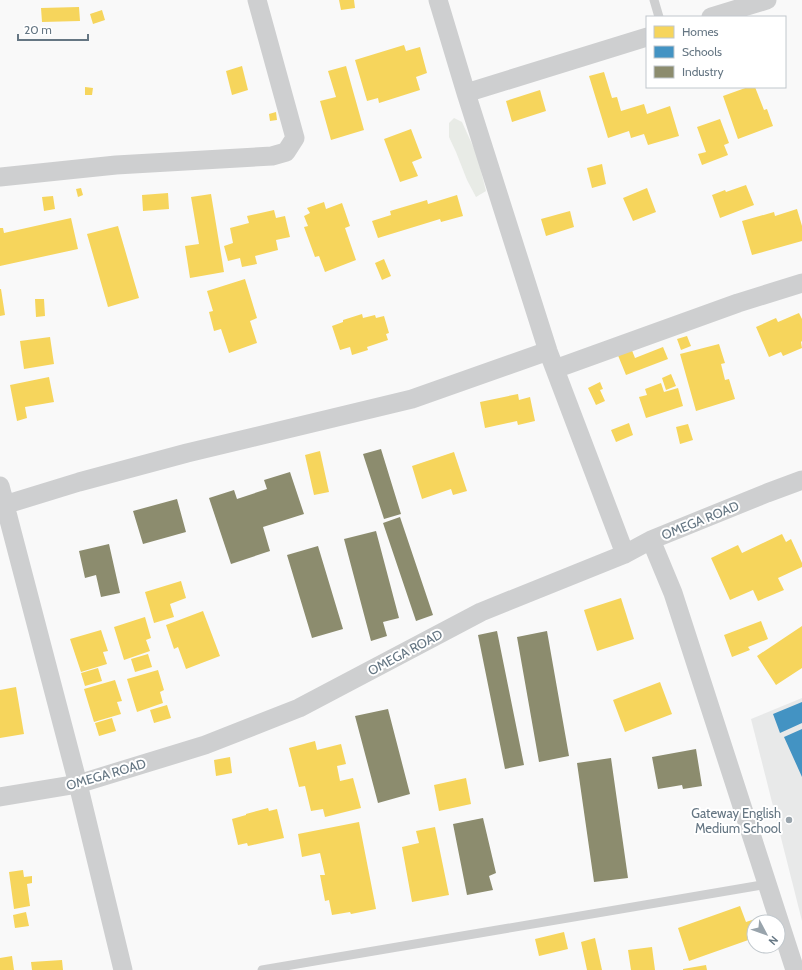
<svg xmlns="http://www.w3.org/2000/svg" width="802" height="970" font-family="Cabin,sans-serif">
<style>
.built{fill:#e8e9e9}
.green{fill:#e8ebe6}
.homes{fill:#f6d55c}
.schools{fill:#4393c3}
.industry{fill:#8c8c6e}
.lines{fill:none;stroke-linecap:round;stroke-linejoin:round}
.lane{stroke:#cecfd0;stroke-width:9}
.street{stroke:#cecfd0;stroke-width:19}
.poi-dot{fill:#99a4ac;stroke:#fff;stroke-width:1.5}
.labels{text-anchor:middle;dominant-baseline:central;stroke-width:4;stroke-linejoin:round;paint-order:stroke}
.street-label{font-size:13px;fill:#657683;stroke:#fff}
.poi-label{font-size:13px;fill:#657683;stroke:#fff;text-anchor:end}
</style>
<rect width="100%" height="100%" fill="#f9f9f9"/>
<path class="built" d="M802,698V921L751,719Z"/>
<path class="green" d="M454,118L462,122L477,155L486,191L476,197L467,180L456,152L449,137V123Z"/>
<path class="homes" d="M339,0H354L355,8L341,10Z
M79,7L80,21L42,22L41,8Z
M102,10L105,20L93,24L90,14Z
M404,45L406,51L420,47L427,73L416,77L420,90L379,103L378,98L367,101L355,60Z
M242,66L248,90L232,95L226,71Z
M346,66L364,130L331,140L320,101L336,97L328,71Z
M604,72L612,98L617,97L621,111L644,104L647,114L670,106L679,136L648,145L644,134L631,138L629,131L608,138L589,76Z
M85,87L93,88L92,95H85Z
M748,87H755L764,110L767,109L773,126L738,139L723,96Z
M540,90L546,111L512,122L506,101Z
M276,112L277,120L270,121L269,114Z
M720,119L729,143L724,145L728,155L702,165L698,154L706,152L697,127Z
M411,129L422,158L412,162L418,176L400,182L384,139Z
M602,164L606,184L592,188L587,168Z
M746,185L754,205L720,218L712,195L725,190L726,192Z
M81,188L83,195L78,197L76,189Z
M647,188L656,212L633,221L623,198Z
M168,193L169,209L143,211L142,195Z
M211,194L224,272L190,278L185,246L199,244L191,197Z
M457,195L463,216L441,222L440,219L378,238L372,221L391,215L390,211L427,200L428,204Z
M53,196L55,209L44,211L42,197Z
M324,202L326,209L342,203L350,226L345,228L356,260L325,272L319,256L315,257L304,227L308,226L304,216L310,213L307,208Z
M797,209L802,226V241L752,255L742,221L774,212L775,216Z
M274,210L276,218L285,216L290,237L276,240L278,250L255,256L257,264L242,267L240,258L228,261L224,246L233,243L230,228L249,223L247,216Z
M570,211L574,227L546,236L541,219Z
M71,218L78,249L0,266V228H3L4,233Z
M118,226L139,298L108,307L87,234Z
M384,259L391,276L382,280L375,263Z
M245,279L257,318L250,321L257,343L229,353L221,329L214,331L209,312L213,311L207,291Z
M0,289H1L5,315L0,316Z
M35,299H44L45,316L36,317Z
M799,313L802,319V341L801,342L802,348L783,356L781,352L769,357L756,327L776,318L778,322Z
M362,314L363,318L375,315L376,318L384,316L389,333L386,334L388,340L367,347L368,350L352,355L350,347L340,350L332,326L343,322V320Z
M687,336L691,346L681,350L677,339Z
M50,337L54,364L24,369L20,341Z
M719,344L725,363L721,364L725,380L729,379L735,399L696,411L680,354Z
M663,347L668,359L626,375L617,353L631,348L635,358Z
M671,374L676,386L666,390L662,378Z
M49,377L54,402L25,407L27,418L17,421L10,385Z
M600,382L603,389L600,390L605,401L596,405L588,388Z
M661,383L664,392L678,388L683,406L646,418L639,397L647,395L645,389Z
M518,394L519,400L530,397L535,421L518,425L517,421L485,428L480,402Z
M629,423L633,435L616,442L611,430Z
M688,424L693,440L680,444L676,427Z
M320,451L329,492L314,495L305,455Z
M454,452L467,491L453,495L451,489L422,499L412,466Z
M782,534L786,542L791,539L802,563V567L778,578L784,590L758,601L753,590L730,600L711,558L738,545L742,553Z
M181,581L186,598L170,604L174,617L154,623L145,592Z
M621,598L634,639L597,651L584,610Z
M203,611L220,656L186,669L178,647L174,649L166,625Z
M145,617L151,638L146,640L150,651L124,660L114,627Z
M761,621L768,639L748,647L750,650L732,657L724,635Z
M802,626V668L776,685L757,656Z
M101,630L108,651L103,652L107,664L81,672L70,639Z
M148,654L152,667L135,672L131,659Z
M98,668L102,681L85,686L81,673Z
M158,670L164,690L160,692L163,703L137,712L127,679Z
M115,680L122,701L117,702L121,714L94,722L84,689Z
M660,682L672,714L625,732L613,700Z
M16,687L24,734L0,738V690Z
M167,705L171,718L154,723L150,710Z
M112,718L116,731L99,736L95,723Z
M315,741L317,750L341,744L346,764L337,766L340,781L353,778L361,808L325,817L323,809L311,811L305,786L299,787L289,748Z
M230,757L232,773L216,776L214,760Z
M466,778L471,804L439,811L434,785Z
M268,808L269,811L277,809L284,838L248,846L247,843L238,845L232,819L246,815V814Z
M359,822L376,909L351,914L350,912L332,915L329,900L325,901L320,875H325L320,853L302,857L298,834Z
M435,827L449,895L412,902L402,847L419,843L416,831Z
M23,870L24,877L32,876V883L27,884L30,906L14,909L9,872Z
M740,906L746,922L758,918L759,922H754V938L689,961L678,928Z
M26,912L29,926L15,928L13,915Z
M564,932L568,949L539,956L535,939Z
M595,938L602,970H587L581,942Z
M652,947L655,970H631L628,950Z
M12,956L14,970H0V958Z
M62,960L63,970H32L31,962Z
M706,965L707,970H683V969Z"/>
<path class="schools" d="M802,702V723L780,733L773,714Z
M802,729V777L784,737Z"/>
<path class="industry" d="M381,449L401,514L384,519L363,454Z
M290,472L304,514L263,527L270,551L231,564L209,498L234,490L237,499L267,489L264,480Z
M177,499L186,532L143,544L133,511Z
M400,517L433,615L416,621L383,523Z
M376,531L399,618L383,622L387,636L371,641L344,539Z
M109,544L120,593L101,597L96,575L85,578L79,551Z
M318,546L343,629L312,638L287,555Z
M497,631L524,765L505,769L478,635Z
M547,631L569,756L539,762L517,637Z
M388,709L410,794L378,803L355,716Z
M696,749L702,786L683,789L682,785L658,789L652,757Z
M611,758L628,878L594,882L577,763Z
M483,818L496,873L489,876L493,890L467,895L453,824Z"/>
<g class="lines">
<path class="lane" d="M654,0L659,17
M262,970L768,884"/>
<path class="street" d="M438,0L466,93L548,351L625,554
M711,17L767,0
M466,93L647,37
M0,177L116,165L272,156L286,152L295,138L257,0
M555,369L738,303L802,283
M0,486L78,784L123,970
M4,505L79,482L187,453L412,399L548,351
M651,540L673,593L795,970
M0,797L78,784L205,745L299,708L481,612L625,554L651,540L767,493L802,480"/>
</g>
<circle class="poi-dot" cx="789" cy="820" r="4"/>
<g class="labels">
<g class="street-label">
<text transform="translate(700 520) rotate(-22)">OMEGA ROAD</text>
<text transform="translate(405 652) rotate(-28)">OMEGA ROAD</text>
<text transform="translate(106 774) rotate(-16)">OMEGA ROAD</text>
</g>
<g class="poi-label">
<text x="781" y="813">Gateway English<tspan x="781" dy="15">Medium School</tspan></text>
</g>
</g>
<rect x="646" y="16" width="140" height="72" fill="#ffffff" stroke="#c1c8cd"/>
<rect x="654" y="26" width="20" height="12" fill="#f6d55c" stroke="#c1c8cd"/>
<text x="682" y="36" font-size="12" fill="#657683">Homes</text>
<rect x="654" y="46" width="20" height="12" fill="#4393c3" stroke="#c1c8cd"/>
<text x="682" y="56" font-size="12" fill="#657683">Schools</text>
<rect x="654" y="66" width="20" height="12" fill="#8c8c6e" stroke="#c1c8cd"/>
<text x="682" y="76" font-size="12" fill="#657683">Industry</text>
<g transform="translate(766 934) rotate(131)"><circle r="19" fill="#ffffff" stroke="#c1c8cd"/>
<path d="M0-3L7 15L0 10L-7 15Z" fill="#99a4ac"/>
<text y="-6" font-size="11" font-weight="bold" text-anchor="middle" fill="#657683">N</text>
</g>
<path d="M18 34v6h70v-6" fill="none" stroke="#657683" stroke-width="2"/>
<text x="24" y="34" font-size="12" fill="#657683" stroke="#ffffff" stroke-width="3" paint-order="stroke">20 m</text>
</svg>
